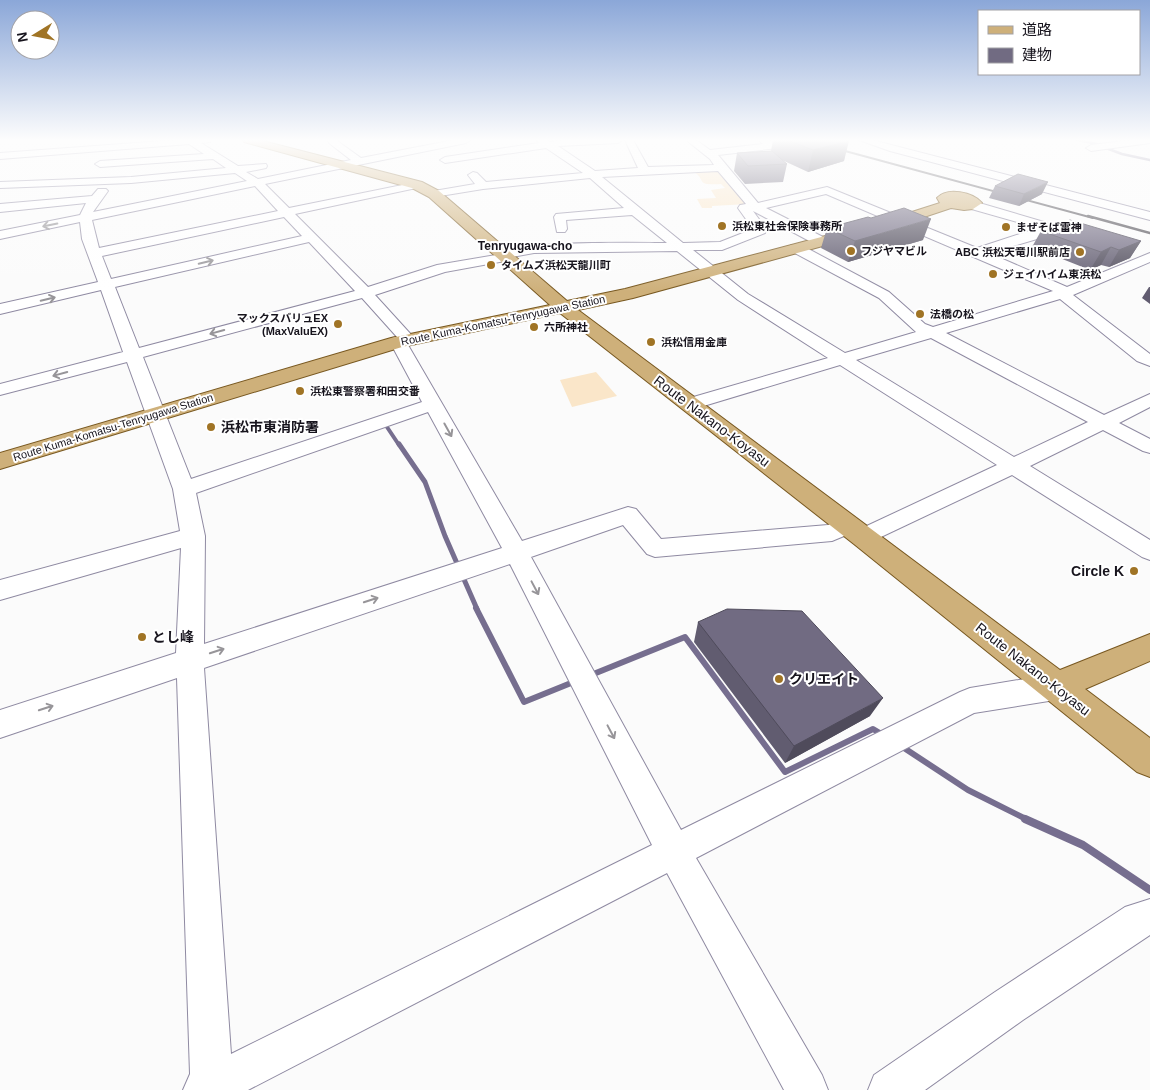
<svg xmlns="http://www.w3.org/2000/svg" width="1150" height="1090" font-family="Helvetica,'Noto Sans JP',sans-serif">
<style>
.green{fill:#fae6c9}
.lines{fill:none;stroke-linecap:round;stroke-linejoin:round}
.stream-far4{stroke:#766e8f;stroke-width:2.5}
.stream-far3{stroke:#766e8f;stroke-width:4}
.stream-far2{stroke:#766e8f;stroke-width:5}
.stream-far1{stroke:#766e8f;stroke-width:6}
.stream{stroke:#766e8f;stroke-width:8}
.minor-casing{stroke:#8f8aa2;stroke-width:2}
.major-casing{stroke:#785820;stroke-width:2}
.minor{fill:#fff;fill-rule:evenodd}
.major{fill:#ceb07a;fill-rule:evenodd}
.rail-far1{stroke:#525057;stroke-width:2}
.rail{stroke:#525057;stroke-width:2.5}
.wall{fill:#615c70}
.shaded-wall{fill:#4f4b5b}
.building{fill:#716b82;stroke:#4f4b5b}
.oneway{stroke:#979599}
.poi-dot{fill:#a07425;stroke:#fff;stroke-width:2}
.labels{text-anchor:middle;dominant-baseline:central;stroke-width:4;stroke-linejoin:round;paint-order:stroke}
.far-poi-label{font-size:11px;font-weight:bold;fill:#17141d;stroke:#fff;text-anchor:start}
.far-street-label{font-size:11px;fill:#17141d;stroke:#fff}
.far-neighbourhood-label{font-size:12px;font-weight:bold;fill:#17141d;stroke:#fff}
.street-label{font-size:14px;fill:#17141d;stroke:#fff}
.poi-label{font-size:14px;font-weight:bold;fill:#17141d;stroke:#fff;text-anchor:start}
</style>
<rect width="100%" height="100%" fill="#fbfbfb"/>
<path class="green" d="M692,171H720L748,204L712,206V208H702L697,199L716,198L711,190L725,188L721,184C693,186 708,179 692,171Z
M596,372L617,396L572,407L560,380Z"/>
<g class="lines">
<path class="stream-far4" d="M1078,140L1097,144
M1106,148L1122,154L1150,160"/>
<path class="stream-far3" d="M387,427L399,445"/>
<path class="stream-far2" d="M399,444L425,482L445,536L477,609"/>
<path class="stream-far1" d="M476,608L524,702L576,681
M591,675L685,637L785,772L873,729L883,735
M901,746L968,790L1028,820"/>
<path class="stream" d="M1025,819L1083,845L1150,890"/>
<g class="minor-casing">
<path id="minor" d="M176,140H211L210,142L201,143L238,166L266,164L267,166L266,168L246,172L258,179L351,160L329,143L328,140H336L361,158L454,140H470L466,143L265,184L289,208L417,182L421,183L423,185L421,187L295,214L368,287L437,265L496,255C510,240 640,243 667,243L632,215L566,220L567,229L565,232H557L554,217L556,214L624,208L590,178L483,189L434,197L428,194L434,191L475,184L468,175L473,172L477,173L486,182L583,173L546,148L445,163L440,160L445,157L539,143L536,140H546L550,142L564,140H622L618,143L558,146L595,171L638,168L625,140H633L648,167L714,165L710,159L686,140H696L710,150L763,144L758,140H769L778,144V148L718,155L758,203L827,187L977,248L1038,228L968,208L966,205L968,202H976L1061,227L1063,230L1061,233L1051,232L1037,239L989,253L1067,287L1150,253V262L1073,295L1150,354V366L1137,361L1060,299L946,333L1104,415L1150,394V407L1119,423L1150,439V453L1143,451L1103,430L1030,466L1150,540V560L1142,557L1012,475L864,545L856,543L852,537L856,531L832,541L655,557L647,554L623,525L531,557L681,830L960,692L970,688L1055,674L1065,678L1069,687L1065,696L1055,700L974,713L696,858L822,1075L828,1090H784L667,873L248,1090H183L190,1074L177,678L0,738V710L176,653L181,548L0,600V580L180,531L173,489L127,362L0,395V384L123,352L101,290L0,314V304L98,282L82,239L80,222L0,239V231L80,215L86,203L0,212V204L92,196L98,189H106L108,191L93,212L247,181L235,173L131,183L0,188V182L131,177L226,168L213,159L100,167L95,164L100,161L204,154L189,144L0,159V153ZM718,171L746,204L740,205L738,208L753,229L720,242L683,243L602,177ZM255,186L278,211L99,248L92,220ZM826,194L1053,291L933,327L925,324L889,292L801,245H791L789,248L791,251L879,298L916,332L845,353L748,294L693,250H722L765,233L767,230L753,211L815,244H825L827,241L825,238L766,208ZM284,217L302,236L111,279L102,256ZM309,242L355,291L139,348L115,287ZM677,251L738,300L828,358L683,400L681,404L683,408L690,410L697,408L840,365L997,465L856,531L860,525L856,519L848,517L828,525L661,539L636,509L628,507L522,541L408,345L414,344L416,340L375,295L445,272L505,261L512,257L534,253ZM362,298L397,337L392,338L390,342L422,402L191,479L143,357ZM931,338L1088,422L1014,457L856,360ZM428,412L502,548L204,644L205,536L196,493ZM510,564L652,845L231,1054L204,668Z
M859,140H872L1150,212V220L890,151Z
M1132,140H1150V143L1091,151L1086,148L1091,145Z
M1150,899V935L1023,1020L925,1090H868L874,1075L995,992L1125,907Z"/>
</g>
<g class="major-casing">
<path id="major" d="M243,140H259L422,182L439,191L567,301L625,289L893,218L940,203L937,198C947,187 973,192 982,203L973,209L964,210L951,208L903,224L633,298L578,310L1060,670L1150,634V661L1085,689L1150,738V777L1137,772L854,544L560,313L402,347L0,469V453L391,338L550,305L429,197L412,188L244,142Z"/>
</g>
<use href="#minor" class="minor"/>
<use href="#major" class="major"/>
<path class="rail-far1" d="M834,148L1093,218"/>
<path class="rail" d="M1088,216L1150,233"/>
</g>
<path class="wall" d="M773,140H846L844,161L808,172L782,160L787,164L783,182L745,184L734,171L737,153L771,151Z
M995,186L1042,194L1019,206L989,198Z
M827,228L923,240L848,262L821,248Z
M1041,231L1141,241L1130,258L1109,267L1101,265L1090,270L1032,247Z
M1149,287H1150V304L1142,298Z
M698,622L870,716L785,763L694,642Z"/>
<path class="shaded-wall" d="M849,141L844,161L808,172L813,150Z
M1048,182L1042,194L1019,206L1024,194Z
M931,219L923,240L848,262L855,241Z
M1141,241L1130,258L1109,267L1119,250Z
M1111,247L1101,265L1090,270L1101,252Z
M883,698L870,716L785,763L794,746Z"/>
<path class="building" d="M787,140H846L849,141L813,150Z
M772,151L787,164L748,166L737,153Z
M1018,174L1048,182L1024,194L995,186Z
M904,208L931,219L855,241L827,228L868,217L871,218Z
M1070,220L1141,241L1119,250L1111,247L1101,252L1041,231Z
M727,609L802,611L883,698L794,746L698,622Z"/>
<defs><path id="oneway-shaft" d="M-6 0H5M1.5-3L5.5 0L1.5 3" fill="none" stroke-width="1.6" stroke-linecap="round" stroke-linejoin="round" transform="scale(1.25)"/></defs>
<g class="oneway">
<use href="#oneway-shaft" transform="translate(50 225) rotate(169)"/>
<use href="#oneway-shaft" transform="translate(206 262) rotate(-13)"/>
<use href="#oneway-shaft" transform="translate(48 299) rotate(-13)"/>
<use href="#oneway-shaft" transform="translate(217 332) rotate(165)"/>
<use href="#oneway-shaft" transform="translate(60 374) rotate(165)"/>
<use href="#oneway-shaft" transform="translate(448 430) rotate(61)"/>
<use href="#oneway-shaft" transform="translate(535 588) rotate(62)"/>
<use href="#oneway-shaft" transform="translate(371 600) rotate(-18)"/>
<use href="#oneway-shaft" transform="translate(217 651) rotate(-18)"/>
<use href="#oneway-shaft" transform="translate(46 708) rotate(-18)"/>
<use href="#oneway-shaft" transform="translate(611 732) rotate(62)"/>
</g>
<linearGradient id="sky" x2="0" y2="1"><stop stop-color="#8ba7d8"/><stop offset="0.48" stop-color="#fdfdfd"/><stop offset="1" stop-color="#fdfdfd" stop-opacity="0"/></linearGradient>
<rect width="1150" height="292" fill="url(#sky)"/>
<g class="poi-dot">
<circle cx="722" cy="226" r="5"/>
<circle cx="1006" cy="227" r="5"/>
<circle cx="851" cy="251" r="5"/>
<circle cx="1080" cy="252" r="5"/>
<circle cx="491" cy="265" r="5"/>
<circle cx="993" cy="274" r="5"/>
<circle cx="920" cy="314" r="5"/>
<circle cx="338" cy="324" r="5"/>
<circle cx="534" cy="327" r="5"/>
<circle cx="651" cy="342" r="5"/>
<circle cx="300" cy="391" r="5"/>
<circle cx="211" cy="427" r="5"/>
<circle cx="1134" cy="571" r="5"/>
<circle cx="142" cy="637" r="5"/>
<circle cx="779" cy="679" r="5"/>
</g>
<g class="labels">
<g class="far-poi-label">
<text x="732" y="226">浜松東社会保険事務所</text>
<text x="1016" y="227">まぜそば雷神</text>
<text x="861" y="251">フジヤマビル</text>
<text x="1070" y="252" text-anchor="end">ABC 浜松天竜川駅前店</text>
<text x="501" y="265">タイムズ浜松天龍川町</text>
<text x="1003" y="274">ジェイハイム東浜松</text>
<text x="930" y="314">法橋の松</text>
<text x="328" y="318" text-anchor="end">マックスバリュEX<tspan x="328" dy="13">(MaxValuEX)</tspan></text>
<text x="544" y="327">六所神社</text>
<text x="661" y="342">浜松信用金庫</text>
<text x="310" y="391">浜松東警察署和田交番</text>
</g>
<g class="far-street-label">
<text transform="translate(503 320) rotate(-12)">Route Kuma-Komatsu-Tenryugawa Station</text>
<text transform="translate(113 427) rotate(-17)">Route Kuma-Komatsu-Tenryugawa Station</text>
</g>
<g class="far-neighbourhood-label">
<text x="525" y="246">Tenryugawa-cho</text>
</g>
<g class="street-label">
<text transform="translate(712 421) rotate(37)">Route Nakano-Koyasu</text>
<text transform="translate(1033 669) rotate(38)">Route Nakano-Koyasu</text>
</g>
<g class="poi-label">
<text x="221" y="427">浜松市東消防署</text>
<text x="1124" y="571" text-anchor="end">Circle K</text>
<text x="152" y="637">とし峰</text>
<text x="789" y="679">クリエイト</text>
</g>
</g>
<rect x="978" y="10" width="162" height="65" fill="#ffffff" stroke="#a2a1a5"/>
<rect x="988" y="26" width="25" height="8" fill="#ceb07a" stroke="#a2a1a5"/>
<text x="1022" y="35" font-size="15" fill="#17141d">道路</text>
<rect x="988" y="48" width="25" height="15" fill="#716b82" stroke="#a2a1a5"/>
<text x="1022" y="60" font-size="15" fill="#17141d">建物</text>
<g transform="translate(35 35) rotate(260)"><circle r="24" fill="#ffffff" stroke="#a2a1a5"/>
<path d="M0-4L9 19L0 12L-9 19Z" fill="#a07425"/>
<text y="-8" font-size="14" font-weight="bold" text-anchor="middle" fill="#17141d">N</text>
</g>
</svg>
